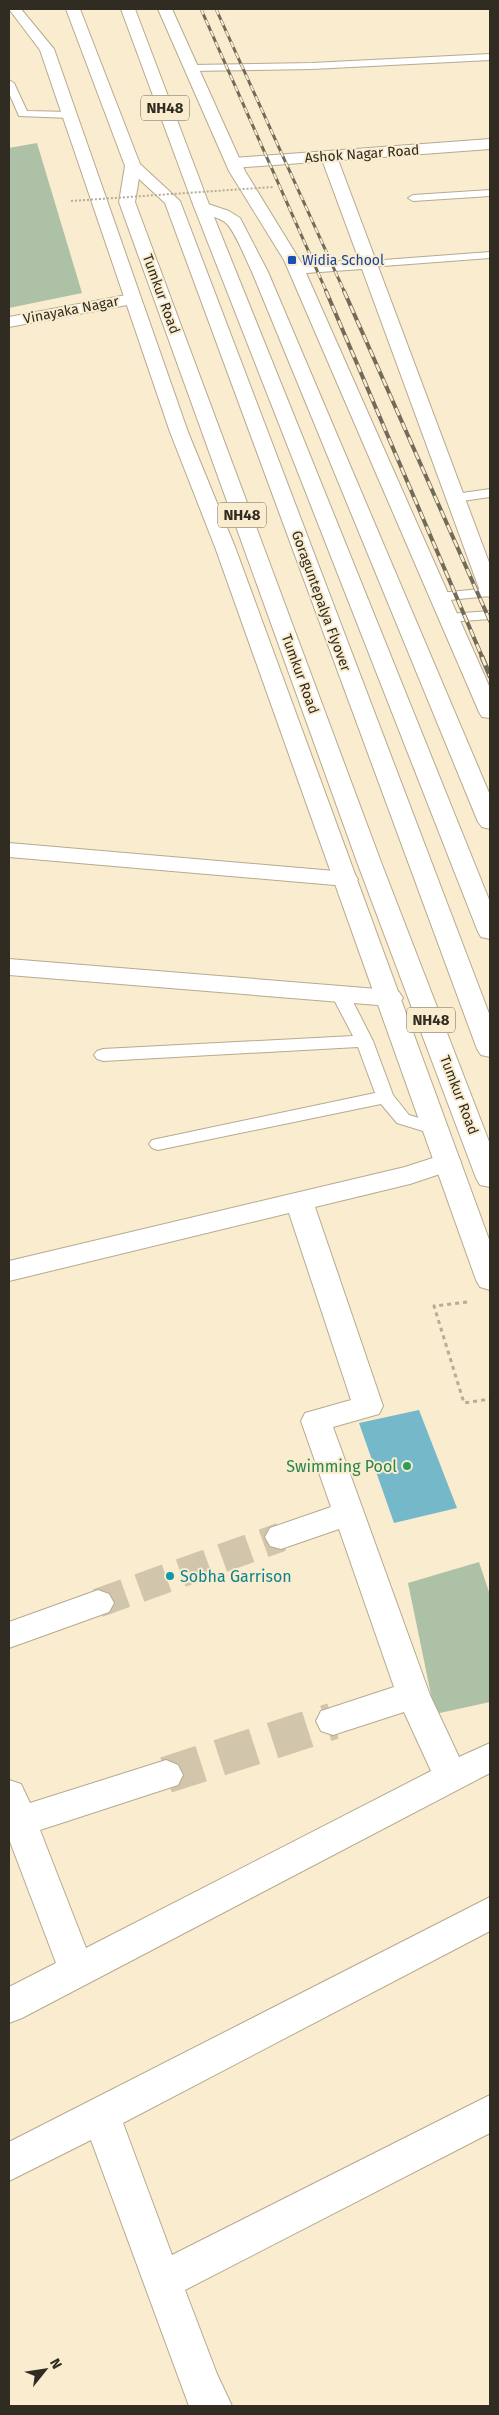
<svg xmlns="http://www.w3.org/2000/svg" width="499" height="2415" font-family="'Fira Sans',sans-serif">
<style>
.green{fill:#acc1a6}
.water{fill:#74b8ca}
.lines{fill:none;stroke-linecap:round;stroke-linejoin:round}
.minor-tunnel-far1{stroke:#d1c6ac;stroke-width:29;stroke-dasharray:29 15;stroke-linecap:butt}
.minor-tunnel{stroke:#d1c6ac;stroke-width:37;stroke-dasharray:37 19;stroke-linecap:butt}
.service-casing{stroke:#b6aa8f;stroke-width:2}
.minor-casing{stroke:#b6aa8f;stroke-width:2}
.tertiary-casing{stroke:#b6aa8f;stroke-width:2}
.trunk-casing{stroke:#b6aa8f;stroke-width:2}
.motorway-casing{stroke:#b6aa8f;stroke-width:2}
.path{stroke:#b7ac95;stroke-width:3;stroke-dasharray:4 4;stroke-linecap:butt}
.service{fill:#fff;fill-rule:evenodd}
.minor{fill:#fff;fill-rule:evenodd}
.tertiary{fill:#fff;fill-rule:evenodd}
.trunk{fill:#fff;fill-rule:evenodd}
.motorway{fill:#fff;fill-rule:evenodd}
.rail-far2-casing{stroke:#736b5a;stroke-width:3}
.rail-far1-casing{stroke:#736b5a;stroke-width:4}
.rail-casing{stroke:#736b5a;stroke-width:5}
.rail-far2{stroke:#f9eccf;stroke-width:2;stroke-dasharray:6;stroke-linecap:butt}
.rail-far1{stroke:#f9eccf;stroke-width:2.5;stroke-dasharray:8;stroke-linecap:butt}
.rail{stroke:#f9eccf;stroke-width:3;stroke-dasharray:9;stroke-linecap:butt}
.path-bridge{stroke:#b7ac95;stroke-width:2;stroke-dasharray:2 2;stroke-linecap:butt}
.transit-dot{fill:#1a4fb4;stroke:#f9eccf;stroke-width:2}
.leisure-dot{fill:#2e9e5b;stroke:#f9eccf;stroke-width:2}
.culture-dot{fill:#0f9aa8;stroke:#f9eccf;stroke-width:2}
.labels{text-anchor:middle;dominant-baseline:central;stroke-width:4;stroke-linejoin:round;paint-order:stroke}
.far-street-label{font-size:14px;fill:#312c21;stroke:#f9eccf}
.far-transit-label{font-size:14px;fill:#164399;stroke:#f9eccf;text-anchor:start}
.shield{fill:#f9eccf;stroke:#6d6655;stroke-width:1}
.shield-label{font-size:15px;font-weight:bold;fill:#312c21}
.leisure-label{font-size:16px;fill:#27864d;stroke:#f9eccf;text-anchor:end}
.culture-label{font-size:16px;fill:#0d838f;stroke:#f9eccf;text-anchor:start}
</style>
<rect width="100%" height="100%" fill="#f9eccf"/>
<path class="green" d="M37,143L82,293L9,308V148Z
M479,1562L490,1595V1702L435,1714L408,1583Z"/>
<path class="water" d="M419,1410L457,1508L394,1523L359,1423Z"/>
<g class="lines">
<path class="minor-tunnel-far1" d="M98,1603L281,1537"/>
<path class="minor-tunnel" d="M166,1775L333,1721"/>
<g class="service-casing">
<path id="service" d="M490,54V60L312,69L191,71L186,68L191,65L312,63Z
M9,80L14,83L27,111L71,112L76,115L71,118L19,116L9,93Z
M490,190V196L413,201L408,198L413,195Z
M490,252V258L370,267L364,264L370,261Z
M490,489V497L455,502L448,498L455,494Z
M490,588V596L439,601L432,597L439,593Z
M490,611V619L449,622L442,618L449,614Z
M340,989L346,990L349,994L373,1041L393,1095L409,1115L442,1125L445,1129L442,1133L436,1135L397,1123L381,1104L158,1150L152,1148L149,1144L152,1140L375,1093L358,1047L103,1061L97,1059L94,1055L97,1051L103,1049L353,1036L331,994L334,990Z"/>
</g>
<g class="minor-casing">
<path id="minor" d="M490,139V149L234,168L226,163L234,158Z
M132,294L138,295L140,299L138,303L9,327V317Z
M9,843L346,872L354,874L358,879L354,884L346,886L9,857Z
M9,959L390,990L399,992L403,998L399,1004L390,1006L9,975Z
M448,1153L458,1156L461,1162L458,1168L410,1184L315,1207L383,1406L379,1414L333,1427L430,1695L459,1757L490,1743V1773L22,2018L9,2023V1987L56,1963L9,1839V1780L21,1784L30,1803L166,1760L178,1765L183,1775L178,1785L40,1830L86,1948L431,1771L404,1712L333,1735L321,1731L316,1721L321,1711L394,1687L339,1529L281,1549L270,1546L265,1537L270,1528L331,1507L301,1421L305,1413L351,1400L289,1213L9,1281V1261L405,1167Z
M98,1590L109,1594L114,1603L109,1612L9,1648V1622Z
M490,1897V1931L123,2123L172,2255L490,2095V2133L185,2290L217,2374L232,2406H189L91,2140L9,2181V2142Z"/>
</g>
<g class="tertiary-casing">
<path id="tertiary" d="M9,9H21L54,49L188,432L235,547L490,1242V1290L480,1287L476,1280L215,547L170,432L40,50Z
M158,9H172L245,171L302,264L359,260L321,157L329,152L337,157L490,565V597L483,595L480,591L362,269L306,273L490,688V718L482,717L479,712L284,260L229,171Z"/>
</g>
<g class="trunk-casing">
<path id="trunk" d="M133,161L141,166L135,202L381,862L490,1144V1187L480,1185L476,1178L357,862L119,202L125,166Z
M202,202L229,211L240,218L268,272L490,795V829L482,827L478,822L252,272C246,260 235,231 226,223C217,215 200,216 194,207Z"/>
</g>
<g class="motorway-casing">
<path id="motorway" d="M66,9H80L140,164L180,201L490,1016V1057L481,1055L477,1049L165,203L125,166Z
M121,9H135L210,207L490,902V939L481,937L478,932L194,207Z"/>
</g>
<path class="path" d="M467,1302L434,1306L464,1403L490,1399"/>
<use href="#service" class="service"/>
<use href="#minor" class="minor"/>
<use href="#tertiary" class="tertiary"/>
<use href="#trunk" class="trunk"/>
<use href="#motorway" class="motorway"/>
<g class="rail-far2-casing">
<path id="rail-far2" d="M201,9L327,293
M216,9L345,293"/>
</g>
<g class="rail-far1-casing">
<path id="rail-far1" d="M326,291L483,659
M344,291L490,621"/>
</g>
<g class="rail-casing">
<path id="rail" d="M482,657L490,676"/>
</g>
<use href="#rail-far2" class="rail-far2"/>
<use href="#rail-far1" class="rail-far1"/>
<use href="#rail" class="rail"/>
<path class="path-bridge" d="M71,201L273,187"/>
</g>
<rect class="transit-dot" x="287" y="255" width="10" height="10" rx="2.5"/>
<circle class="leisure-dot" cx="407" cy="1466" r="5"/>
<circle class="culture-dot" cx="170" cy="1576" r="5"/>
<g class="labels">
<g class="far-street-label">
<text transform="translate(362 154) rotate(-4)">Ashok Nagar Road</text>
<text transform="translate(161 294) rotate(70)">Tumkur Road</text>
<text transform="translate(71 310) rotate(-11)">Vinayaka Nagar</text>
<text transform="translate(321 601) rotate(70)">Goraguntepalya Flyover</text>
<text transform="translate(300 674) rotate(70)">Tumkur Road</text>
<text transform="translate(459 1095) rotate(69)">Tumkur Road</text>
</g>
<g class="far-transit-label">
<text x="302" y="260">Widia School</text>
</g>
<g class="shield">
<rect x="141" y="95.5" width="48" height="25" rx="4"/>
<rect x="218" y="502.5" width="48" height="25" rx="4"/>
<rect x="407" y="1007.5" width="48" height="25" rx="4"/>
</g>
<g class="shield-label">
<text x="165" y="108">NH48</text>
<text x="242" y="515">NH48</text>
<text x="431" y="1020">NH48</text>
</g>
<g class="leisure-label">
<text x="397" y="1466">Swimming Pool</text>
</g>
<g class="culture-label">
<text x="180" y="1576">Sobha Garrison</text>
</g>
</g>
<rect width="499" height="2415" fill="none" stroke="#312c21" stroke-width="20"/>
<g transform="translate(45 2370) rotate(60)" stroke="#f9eccf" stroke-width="4" paint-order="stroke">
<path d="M0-4L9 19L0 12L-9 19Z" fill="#312c21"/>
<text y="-8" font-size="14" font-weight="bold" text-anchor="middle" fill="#312c21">N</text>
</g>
</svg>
